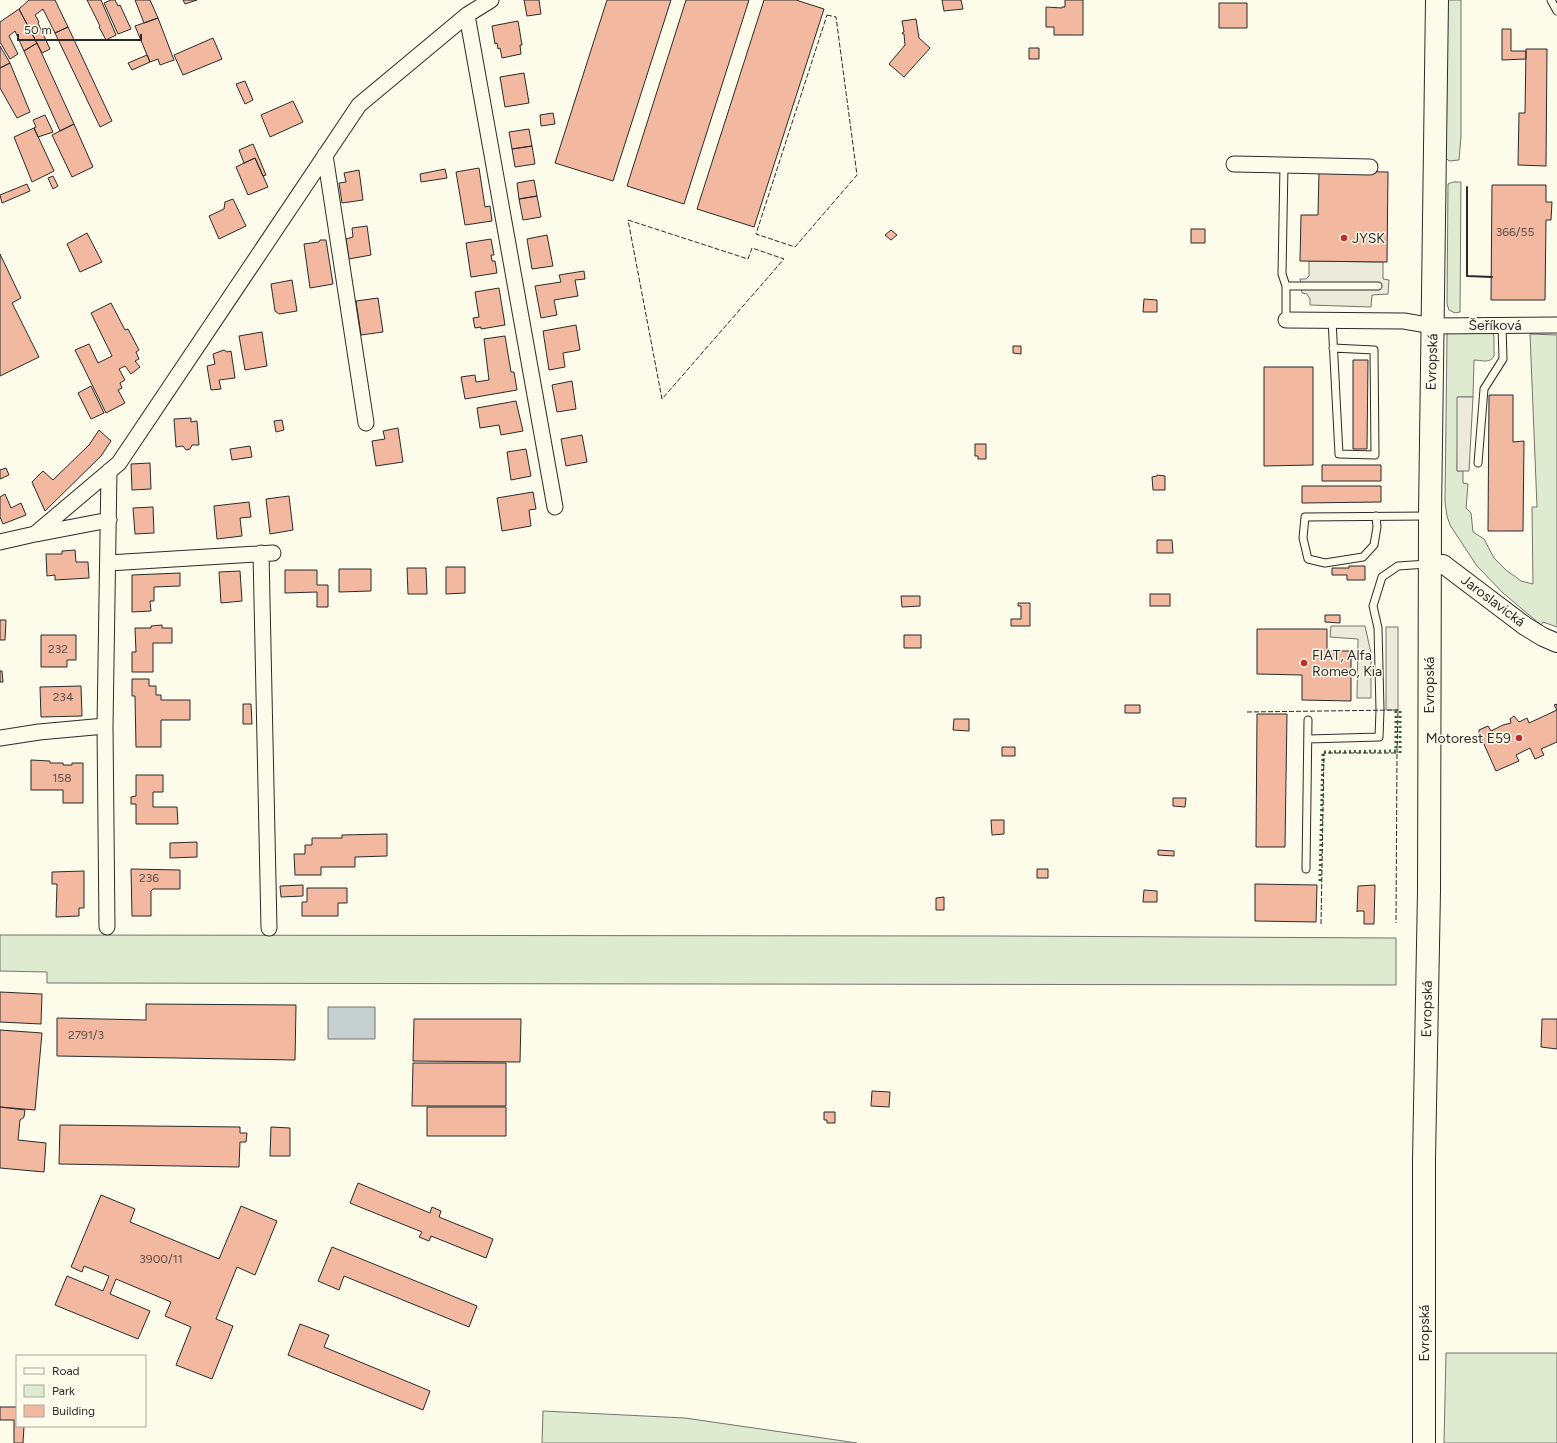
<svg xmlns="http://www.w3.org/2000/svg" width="1557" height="1443" font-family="Figtree,sans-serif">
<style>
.green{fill:#deebd1;stroke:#74746e}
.parking{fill:#eceadb;stroke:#74746e}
.water{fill:#c7d0d0;stroke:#74746e}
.building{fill:#f2b8a0;stroke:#2b2b2b}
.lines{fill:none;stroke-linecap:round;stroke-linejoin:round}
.service-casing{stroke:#2b2b2b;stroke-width:9}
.minor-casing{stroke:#2b2b2b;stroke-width:17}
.tertiary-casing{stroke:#2b2b2b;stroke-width:20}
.primary-casing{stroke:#2b2b2b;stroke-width:24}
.service{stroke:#fdfbea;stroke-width:7}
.minor{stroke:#fdfbea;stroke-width:15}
.tertiary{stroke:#fdfbea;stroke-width:18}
.primary{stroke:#fdfbea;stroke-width:22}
.hedge{stroke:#34623c;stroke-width:3;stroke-dasharray:2 3;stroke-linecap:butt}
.fence{stroke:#2b2b2b;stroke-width:1;stroke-dasharray:5 2;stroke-linecap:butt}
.wall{stroke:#2b2b2b;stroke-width:2}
.poi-dot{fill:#c62828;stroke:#fdfbea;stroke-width:1.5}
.labels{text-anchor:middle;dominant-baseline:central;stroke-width:3;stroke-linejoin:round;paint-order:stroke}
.number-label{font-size:12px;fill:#5d4e48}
.poi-label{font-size:14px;fill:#2b2b2b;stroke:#fdfbea;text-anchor:start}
.street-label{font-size:14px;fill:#2b2b2b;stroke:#fdfbea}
</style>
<rect width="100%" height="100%" fill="#fdfbea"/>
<path class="green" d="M1447,0H1461V136L1459,160L1449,161L1446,158Z
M1453,182H1461L1460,312L1455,313L1449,310L1447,304L1448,184Z
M1450,332L1493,333L1494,337V356C1490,364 1481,360 1474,360L1473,397H1458L1457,471H1463V483L1468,484L1466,508L1471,513L1473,532L1484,539L1494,558L1506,570L1521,581L1533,584L1532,507H1537L1530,334L1557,335V627L1543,622L1541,625L1503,593L1477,566L1450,525L1447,516L1445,502L1447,335Z
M0,935L998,936L1396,938V985L47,983V972L0,971Z
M1446,1353H1557V1443H1444Z
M543,1411L685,1418L857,1443H542Z"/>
<path class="parking" d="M1309,261L1383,262V279L1389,280L1388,294L1372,295L1371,307L1310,305V299L1307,294L1302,293L1300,279H1306L1309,276Z
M1457,397H1473L1469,471H1457Z
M1331,626H1365L1371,653V698H1357L1358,639L1330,637Z
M1386,627H1398V710H1386Z"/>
<path class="water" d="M328,1007H375V1039H328Z"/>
<path class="building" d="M29,0H55L68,27L55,33L43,9L35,15L39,22L38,23L50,49L42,53L19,9Z
M87,0H101L116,35L106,40L99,27L100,26Z
M111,0H115L118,6L120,5L131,29L118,34L104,3Z
M135,0H150L158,18L144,23Z
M183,0H197L185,4Z
M524,0H539L541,14L527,16Z
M607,0H671L613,181L555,163Z
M686,0H749L684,204L627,186Z
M764,0H796L824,9L754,227L697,209Z
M942,0H961L963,9L944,11Z
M1065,0H1083V35H1054V27H1046V7L1062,8V7H1065Z
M1219,3H1247V28H1219Z
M19,9L37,43L24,51L15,31L9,36L18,54L10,59L0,42V22Z
M158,18L174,60L160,65L158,59L150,62L135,26Z
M916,19L919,38L930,48L904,77L889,64L905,45L904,34H903L902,33L904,32L902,21Z
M518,21L522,45H520L521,54L502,58L500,48L498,49L497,43L495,44L492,26Z
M68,27L112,121L100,127L55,33Z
M1502,29H1511V51H1526V59L1502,60Z
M213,38L222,59L183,75L174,55Z
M37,43L74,124L60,131L24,51Z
M0,46L10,63L0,68Z
M1029,48H1039V59H1029Z
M1526,49H1547L1546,166L1518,165L1519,113H1525Z
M147,55L150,62L132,70L128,63Z
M10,63L30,112L17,118L0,88V68Z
M524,73L529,103L505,107L500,77Z
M245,81L253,100L245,104L236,84Z
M293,101L303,122L270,137L261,115Z
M553,113L555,124L541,126L540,115Z
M45,115L53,132L38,137L34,128L36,127L33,120Z
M74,124L93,167L72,177L52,135Z
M34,128L54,171L32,182L14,137Z
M529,129L532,146L512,149L509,132Z
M253,144L266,175L263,176L255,158L244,163L239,150Z
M532,146L535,164L515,167L512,149Z
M255,158L268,187L248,195L236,167Z
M479,168L485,207L490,206L492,221L465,225L456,172Z
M445,169L447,178L421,182L420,174Z
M359,170L363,200L342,203L339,183L346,182L344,173Z
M1319,171L1388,172L1387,262L1300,261L1301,215H1318Z
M53,176L58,186L53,189L48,178Z
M534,180L537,196L519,199L517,183Z
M27,184L30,191L2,203L0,195Z
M1492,185H1546V202H1552L1551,220H1546L1545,300H1491Z
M537,196L541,217L523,220L519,199Z
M233,199L246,226L219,239L209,216L224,209L225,202Z
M367,226L371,255L349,259L346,239L353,237L352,228Z
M1191,229H1205V243H1191Z
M891,230L897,235L891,240L885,235Z
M87,233L102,262L80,272L67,244Z
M547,235L553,266L532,269L527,239Z
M491,239L494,255H491L492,261H495L497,273L471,277L466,243Z
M320,240H326L333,284L310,288L304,244L319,242Z
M0,254L21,298L12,303L39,357L0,376Z
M584,271L585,279L575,280L578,296L554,300L557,315L541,318L535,286L561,282L559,275Z
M292,280L297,311L279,314L275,311L271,284Z
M499,288L505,325L481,329V327L475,328L473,318L479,317L475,292Z
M378,298L383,332L361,335L356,301Z
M1144,299L1157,300V312H1143Z
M111,303L125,330L128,329L139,350L136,352L139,359L135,361L140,367L131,374L125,366L119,369L125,380L120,383L122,388L118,390L125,403L106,413L75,350L89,344L98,363L112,356L91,313Z
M576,325L580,350L563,353L565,367L549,370L543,331Z
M262,332L267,366L245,370L239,336Z
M505,336L511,372H514L517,390L465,399L461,377L475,375L476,382L489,380L484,339Z
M1013,346H1021V354L1013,353Z
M224,350L227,352L231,351L235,378L219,380L221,389L211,390L207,366L215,364L213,354Z
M1353,360H1368L1367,449H1353Z
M1264,367H1313V465L1264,466Z
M572,381L576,409L557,412L552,385Z
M91,386L104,413L91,419L78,393Z
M1489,395H1513V442L1524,441L1523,531H1488Z
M516,401L523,431L501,435L499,425L480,428L477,408Z
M191,418V422L197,421L199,445H192L190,449L186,450L183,446L176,447L174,419Z
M282,420L284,430L276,432L274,421Z
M398,428L403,462L376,466L372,441L385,439L383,431Z
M99,430L111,441L101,456L45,511L32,482L43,471L53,480L89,445Z
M582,435L587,462L566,466L561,439Z
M975,444H986V459H978V456H975Z
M250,446L252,457L232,460L230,449Z
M526,449L531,476L511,480L507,452Z
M150,463L151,489L132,490L131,464Z
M1322,465H1381V481H1322Z
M6,468L9,475L0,479V470Z
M1157,475L1165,476V490H1153L1152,477L1157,476Z
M1302,486H1381V502L1302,503Z
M533,492L536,509L529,510L531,526L502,531L497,498Z
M5,494L11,508L21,503L26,515L3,524L0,517V497Z
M289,496L293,530L270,534L266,499Z
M249,502L251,517L240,518L242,536L217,539L214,506Z
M153,507L154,533L135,534L133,508Z
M1157,540H1172L1173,553H1157Z
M75,550L76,562H88L89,578L55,580V575L47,576L46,554H62V551Z
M1349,566H1365V580H1347V575H1332V568H1349Z
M446,567H465V593L446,594Z
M407,568H426L427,594H408Z
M339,569H371V591L339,592Z
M285,570H317V585H328V607H317V592L285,593Z
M240,571L242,601L221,603L219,572Z
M180,573V586L154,587V601H150L151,611L132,612V575Z
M1150,594H1170V606H1150Z
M901,596H920V606L902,607Z
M1018,603H1030V626H1011V619H1021V606H1018Z
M1325,615H1340V623L1325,622Z
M0,620H6L5,640H0Z
M162,625V628H172V643H153V672H132V652H136L135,628H151V626Z
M1257,629H1327V651H1351V701L1302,700V675L1257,674Z
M41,635H76V660H67V667H41Z
M904,635H921V648H904Z
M0,671H2L3,682H0Z
M132,679H149V686H156V695H161V700H190V720H161V747H136L135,696H132Z
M81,686L82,716L41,717L40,687Z
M243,704H251L252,724H243Z
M1557,704V742L1541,749L1544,755L1535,759L1530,748L1516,755L1519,761L1496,771L1479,733V730L1488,726L1491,731L1503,725L1511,723L1510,719L1514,716L1519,722L1527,718L1529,723L1557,710L1554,705Z
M1125,705H1140V713H1125Z
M1257,714H1287L1285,847H1256Z
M954,719H969V731L953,730Z
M1002,747H1015V756H1002Z
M31,760L50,761V763H63V765H72V763H83V803H63V790H31Z
M136,775H163V792H153V807H177L178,824H136V804H131V797L136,796Z
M1173,798H1186L1185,807L1173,806Z
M991,820H1004V834L992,835Z
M387,834V856L355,857V867H321V875H295L294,854H305V845H312V838H342V835Z
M197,842V857L170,858V843Z
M1158,850L1174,851V856L1158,855Z
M131,869L180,870V889H153L151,891V916H132Z
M1037,869H1048V878H1037Z
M84,871V908H79V916L56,917L57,884H52V872Z
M1255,884L1317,885L1316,922L1255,921Z
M303,885V896L281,897L280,886Z
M1375,885L1374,924H1364V911H1358L1357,912L1358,886Z
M307,888H347V903H338V916H302V902H307Z
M1144,890L1157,891V902H1143Z
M944,897V910H936V898Z
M0,992L42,994L41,1024L0,1022Z
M146,1004L296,1005L295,1060L57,1056V1018L146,1020Z
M414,1019H521L520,1062L413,1061Z
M1542,1019H1557V1049L1541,1047Z
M0,1030L42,1033L35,1110L0,1107Z
M413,1063H506V1106H412Z
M872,1091L890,1092L889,1107L871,1106Z
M0,1107L25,1110L24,1117L20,1120L18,1140L46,1143L44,1172L0,1168Z
M427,1107H506V1136H427Z
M824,1112H835V1123H827V1120H824Z
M60,1125L240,1127V1133H247L246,1142H240L239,1167L59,1164Z
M271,1127L290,1128V1156H270Z
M358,1183L430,1213L432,1207L441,1211L439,1217L493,1239L486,1258L431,1236L429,1241L419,1237L422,1232L350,1203Z
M101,1195L135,1209L130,1222L219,1259L241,1206L277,1221L255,1275L237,1267L216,1319L233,1326L212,1379L176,1365L191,1327L165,1316L171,1302L116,1279L110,1294L150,1311L138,1339L55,1305L67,1276L103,1291L109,1276L84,1266L82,1272L71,1267Z
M332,1247L477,1306L469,1327L344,1276L339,1290L318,1281Z
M300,1324L329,1335L324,1347L430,1391L423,1410L288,1355Z
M0,1407H17V1426H24L23,1443H14V1420H0Z"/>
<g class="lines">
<g class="service-casing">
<path id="service" d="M1551,0L1557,11
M1284,165L1282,274L1286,286
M1286,320V286H1378
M1332,320L1339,454L1375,455L1374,350L1333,348
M1478,463L1484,389L1503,359L1502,325
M1376,516L1377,527L1374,545L1363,557L1325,563L1308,559L1303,538L1305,517L1427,516
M1308,739L1379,737L1380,710L1378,628L1373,606L1382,577L1398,566L1427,564
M1306,869L1308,720"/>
</g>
<g class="minor-casing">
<path id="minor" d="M467,15L555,507
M325,155L366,423
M1234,164L1370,167
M1286,320L1404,321L1433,326L1557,325
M36,534L109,520
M0,542L35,534L119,463L359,105L467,15L491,0
M261,553L269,928
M108,563L273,553
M105,726L107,927
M0,738L39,732L105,726L109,471"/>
</g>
<g class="tertiary-casing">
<path id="tertiary" d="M1429,564H1443L1525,626L1543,637L1557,643"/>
</g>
<g class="primary-casing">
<path id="primary" d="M1424,1443V1160L1429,891L1430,515L1437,0"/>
</g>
<use href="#service" class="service"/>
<use href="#minor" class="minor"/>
<use href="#tertiary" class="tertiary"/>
<use href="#primary" class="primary"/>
<path class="hedge" d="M1400,711V753
M1320,881L1323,752L1396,751V711"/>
<path class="fence" d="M827,15L836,17L857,175L795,247L756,234Z
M628,220L748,259L752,248L784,259L662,399Z
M1247,712L1398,710L1397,753
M1321,924L1324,753H1397L1396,923"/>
<path class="wall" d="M1467,187V276L1492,277"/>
</g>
<g class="poi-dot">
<circle cx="1344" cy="238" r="4"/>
<circle cx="1304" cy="663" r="4"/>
<circle cx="1519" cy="738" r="4"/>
</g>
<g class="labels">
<g class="number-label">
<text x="1515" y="232">366/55</text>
<text x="58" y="649">232</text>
<text x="63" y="697">234</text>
<text x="62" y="778">158</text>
<text x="149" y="878">236</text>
<text x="86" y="1035">2791/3</text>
<text x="161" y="1259">3900/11</text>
</g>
<g class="poi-label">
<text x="1352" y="238">JYSK</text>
<text x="1312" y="655">FIAT, Alfa<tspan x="1312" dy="16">Romeo, Kia</tspan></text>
<text x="1511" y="738" text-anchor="end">Motorest E59</text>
</g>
<g class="street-label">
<text x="1495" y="325">Šeříková</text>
<text transform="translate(1432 362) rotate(-88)">Evropská</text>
<text transform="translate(1493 601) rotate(37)">Jaroslavická</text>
<text transform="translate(1429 685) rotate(-90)">Evropská</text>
<text transform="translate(1427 1009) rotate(-89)">Evropská</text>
<text transform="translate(1424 1333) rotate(-90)">Evropská</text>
</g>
</g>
<rect x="16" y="1355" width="130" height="72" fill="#fdfbea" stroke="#a9a89e"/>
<rect x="24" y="1368" width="20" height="6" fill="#fdfbea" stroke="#a9a89e"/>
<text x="52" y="1375" font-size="12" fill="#2b2b2b">Road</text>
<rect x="24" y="1385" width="20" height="12" fill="#deebd1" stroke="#a9a89e"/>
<text x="52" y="1395" font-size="12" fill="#2b2b2b">Park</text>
<rect x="24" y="1405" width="20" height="12" fill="#f2b8a0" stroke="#a9a89e"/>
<text x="52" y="1415" font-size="12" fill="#2b2b2b">Building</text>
<path d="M18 34v6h123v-6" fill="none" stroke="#2b2b2b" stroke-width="2"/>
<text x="24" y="34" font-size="12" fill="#2b2b2b" stroke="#fdfbea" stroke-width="3" paint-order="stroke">50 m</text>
</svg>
